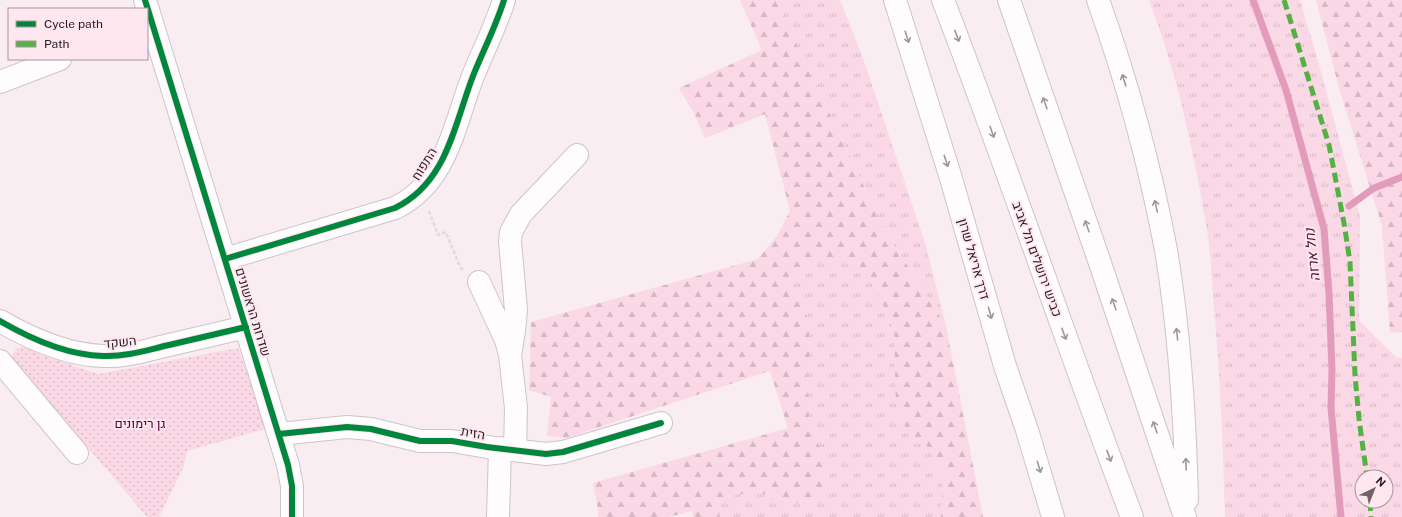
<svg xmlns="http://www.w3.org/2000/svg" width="1402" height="517" font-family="'Public Sans',Heebo,sans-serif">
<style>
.grass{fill:url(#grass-tufts);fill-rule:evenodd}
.forest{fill:url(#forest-firs)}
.park{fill:url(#park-dots)}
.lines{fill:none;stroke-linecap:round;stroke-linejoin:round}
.stream{stroke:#e29bba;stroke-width:7}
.minor-casing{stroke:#cec4c7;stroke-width:24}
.highway-casing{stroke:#cec4c7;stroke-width:24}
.path{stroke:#e0dcdd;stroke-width:2.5;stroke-dasharray:4 2;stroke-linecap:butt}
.minor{stroke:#fefcfd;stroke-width:22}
.highway{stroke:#fefcfd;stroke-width:22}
.quiet{stroke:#56b145;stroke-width:5;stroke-dasharray:10 5;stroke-linecap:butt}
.cycleway-casing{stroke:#ffe7f0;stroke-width:8}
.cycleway{stroke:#00873e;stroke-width:6}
.oneway{stroke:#9d9799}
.labels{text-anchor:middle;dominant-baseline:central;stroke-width:4;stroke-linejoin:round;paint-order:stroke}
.street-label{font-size:13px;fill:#261b1f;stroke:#ffe7f0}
.park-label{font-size:13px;fill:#590035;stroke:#ffe7f0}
.water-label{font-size:14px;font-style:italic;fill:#4d1131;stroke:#ffe7f0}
</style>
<defs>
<pattern id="grass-tufts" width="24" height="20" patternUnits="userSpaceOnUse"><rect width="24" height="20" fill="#fad8e5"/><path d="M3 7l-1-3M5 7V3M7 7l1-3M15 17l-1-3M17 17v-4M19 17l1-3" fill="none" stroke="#d6b9c4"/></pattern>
<pattern id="forest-firs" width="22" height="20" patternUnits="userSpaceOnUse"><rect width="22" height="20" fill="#fad8e5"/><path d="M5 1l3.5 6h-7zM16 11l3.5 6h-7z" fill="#d6b9c4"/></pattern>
<pattern id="park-dots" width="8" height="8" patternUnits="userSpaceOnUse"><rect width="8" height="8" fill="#fad8e5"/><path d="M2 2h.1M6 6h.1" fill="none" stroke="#d6b9c4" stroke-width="1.8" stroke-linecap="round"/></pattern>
</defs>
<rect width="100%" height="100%" fill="#f9edf1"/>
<path class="grass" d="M776,0H840L863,58L926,246L946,326L884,229Z
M1149,0H1300L1320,68L1360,217L1359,321L1396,357L1402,358V517H1225C1223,444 1220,370 1213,297C1212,277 1211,257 1208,237C1195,156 1178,76 1149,0ZM1362,477H1386V501H1362Z
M846,258L870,275L894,331L896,366L912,440L928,447L943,476L941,517H720L717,502L737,494H767L809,506L828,469L809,418L807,380L811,344L804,304L789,280L806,265Z"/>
<path class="forest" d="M740,0H776L884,229L946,326L983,517H941L943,475L928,447L912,440L896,408L894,331L870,275L846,258L806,265L789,280L804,304L811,344L807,380L809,418L828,469L823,494L809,506L767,494H737L717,502L720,517H693L692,511L669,517H598V509L593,483L788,428L770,371L566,438L547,436L551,397L529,390L531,322L758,259L777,236L790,211L765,114L705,138L694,113L679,88L762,50Z
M1316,0H1402V332L1390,333L1382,226L1339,88Z"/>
<path class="park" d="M24,347L44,356L99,374L238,348L268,428L187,451L183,468L159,517H147L11,357L17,348Z"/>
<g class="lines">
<path class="stream" d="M1253,0L1286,90L1324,229L1329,293L1332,370L1331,408L1341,517
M1349,206L1374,188L1402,177"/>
<g class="minor-casing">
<path id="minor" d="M145,0L288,465L292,486V517
M0,82L60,59
M225,259L395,208C447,183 454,125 473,76C483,51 496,26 504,0
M479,282L506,340L510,355L516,408L515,450
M0,321C31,339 66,355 103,356C126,357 147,350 169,345C194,339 220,333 246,327
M510,355L514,331L516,310L510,241L511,232L521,214L577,155
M0,361L77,453
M279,434L347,427L371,429L420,441H452L487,447L546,454L563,452L661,423
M498,517L500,448"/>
</g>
<g class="highway-casing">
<path id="highway" d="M895,0L950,175L1005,366L1027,430L1053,517
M943,0C1009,171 1067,346 1132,517
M1009,0L1100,263L1185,517
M1098,0C1127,81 1150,166 1166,250C1180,333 1185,417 1187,500"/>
</g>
<path class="path" d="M429,211L438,235L446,232L460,267L463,270"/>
<use href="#minor" class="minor"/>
<use href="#highway" class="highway"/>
<path class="quiet" d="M1284,0L1329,145L1344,223L1350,262L1355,375L1359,419L1367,477
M1370,501L1371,517"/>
<g class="cycleway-casing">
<path id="cycleway" d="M145,0L288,465L292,486V517
M225,259L395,208C447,183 454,125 473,76C483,51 496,26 504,0
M0,321C31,339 66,355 103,356C126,357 147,350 169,345C194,339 220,333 246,327
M279,434L347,427L371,429L420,441H452L487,447L546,454L563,452L661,423"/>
</g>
<use href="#cycleway" class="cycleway"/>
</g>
<defs><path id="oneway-shaft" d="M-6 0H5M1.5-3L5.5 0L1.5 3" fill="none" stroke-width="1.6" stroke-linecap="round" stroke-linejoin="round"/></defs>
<g class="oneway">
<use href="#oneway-shaft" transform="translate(957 36) rotate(69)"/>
<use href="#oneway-shaft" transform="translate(907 37) rotate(72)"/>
<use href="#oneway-shaft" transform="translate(1124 80) rotate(-107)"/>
<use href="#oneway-shaft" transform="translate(1045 103) rotate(-109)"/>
<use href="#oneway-shaft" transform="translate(992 132) rotate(71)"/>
<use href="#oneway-shaft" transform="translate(946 161) rotate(72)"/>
<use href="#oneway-shaft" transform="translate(1156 206) rotate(-103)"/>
<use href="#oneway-shaft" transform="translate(1087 226) rotate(-109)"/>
<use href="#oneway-shaft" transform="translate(1114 304) rotate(-109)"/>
<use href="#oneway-shaft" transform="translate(990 313) rotate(74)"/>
<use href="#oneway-shaft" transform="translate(1064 334) rotate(70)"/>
<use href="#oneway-shaft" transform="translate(1177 334) rotate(-96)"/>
<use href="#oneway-shaft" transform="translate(1155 427) rotate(-109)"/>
<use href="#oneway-shaft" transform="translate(1109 456) rotate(70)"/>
<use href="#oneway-shaft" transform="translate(1186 464) rotate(-92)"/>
<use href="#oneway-shaft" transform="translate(1039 467) rotate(73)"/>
</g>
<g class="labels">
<g class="street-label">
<text transform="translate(424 164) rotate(-58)">התפוח</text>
<text transform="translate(974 259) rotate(74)">דרך אריאל שרון</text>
<text transform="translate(1037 259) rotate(70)">כביש ירושלים תל אביב</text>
<text transform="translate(253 312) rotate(73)">שדרות הראשונים</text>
<text transform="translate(120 342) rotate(-6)">השקד</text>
<text transform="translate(473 433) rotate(10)">הזית</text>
</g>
<g class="park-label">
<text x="140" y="423">גן רימונים</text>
</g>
<g class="water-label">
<text transform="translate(1312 255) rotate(-96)">נחל ארזה</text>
</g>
</g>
<rect x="8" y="8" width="140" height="52" fill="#ffe7f0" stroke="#a8959c"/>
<rect x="16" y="21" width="20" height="6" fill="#00873e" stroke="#a8959c"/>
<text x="44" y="28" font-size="12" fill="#261b1f">Cycle path</text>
<rect x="16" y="41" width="20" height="6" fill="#56b145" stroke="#a8959c"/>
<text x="44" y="48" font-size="12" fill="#261b1f">Path</text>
<g transform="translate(1374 489) rotate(43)"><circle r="19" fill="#ffe7f0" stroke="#a8959c"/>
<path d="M0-3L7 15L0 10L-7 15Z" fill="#706468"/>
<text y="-6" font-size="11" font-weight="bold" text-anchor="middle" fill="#261b1f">N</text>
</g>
</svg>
